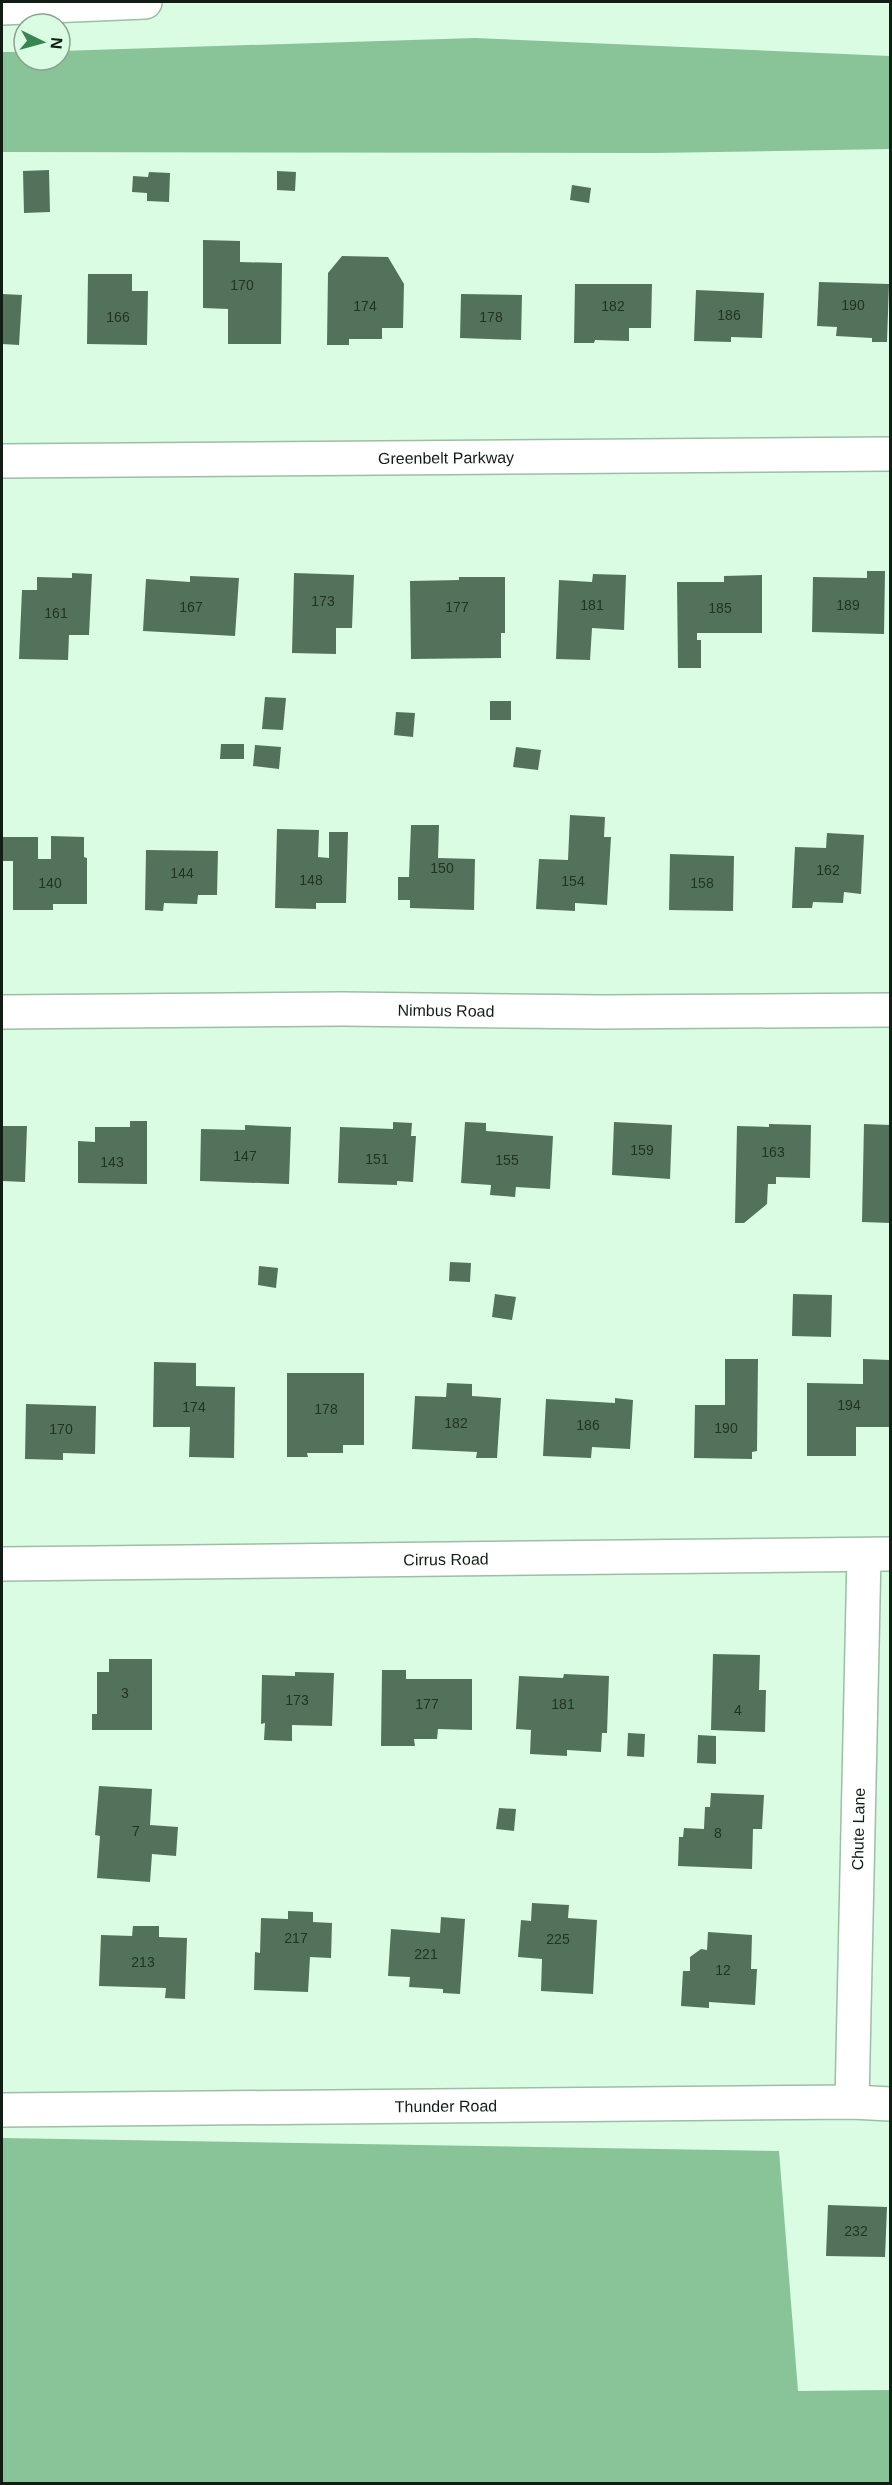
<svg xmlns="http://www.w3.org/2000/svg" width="892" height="2485" font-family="Helvetica,sans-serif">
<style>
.forest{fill:#89c499}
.building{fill:#53725b}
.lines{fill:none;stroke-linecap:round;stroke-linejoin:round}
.minor-casing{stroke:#9dbea6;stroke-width:36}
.trunk-casing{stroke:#9dbea6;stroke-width:36}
.minor{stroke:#fff;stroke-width:33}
.trunk{stroke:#fff;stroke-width:33}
.labels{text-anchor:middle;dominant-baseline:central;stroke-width:4.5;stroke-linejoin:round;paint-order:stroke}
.number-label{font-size:14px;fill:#223326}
.street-label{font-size:16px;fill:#121e15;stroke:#dafce2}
</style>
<rect width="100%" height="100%" fill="#dafce2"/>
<path class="forest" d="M475,38L890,56V149L654,153L2,152V52H24V60H60V51Z
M2,2138L779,2151L798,2391L890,2390V2483H2Z"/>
<path class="building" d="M49,170L50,212L24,213L23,171Z
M277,171L296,172L295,191L277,190Z
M149,172L170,173L169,202L147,201V193L132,192L133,176L148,177Z
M572,185L591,188L589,203L570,200Z
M203,240L240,241V262L282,263L281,344H228V309L203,308Z
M342,256L388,257L404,284L403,328H382V339H349V345H327L328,273Z
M88,274H132V291H148L147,345L87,344Z
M819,282L889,284L887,342H872V338L836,336L837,327L817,326Z
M575,284H652L651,328H629V341L595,340L594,343H574Z
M696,290L764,293L762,338L731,337V342L694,341Z
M2,294L22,295L19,345L2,344Z
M461,294L522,295L521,340L460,338Z
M867,571H885L884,634L812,632L813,577L867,578Z
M72,573L92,574L89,635H69L68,660L19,659L22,590H37V577L72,578Z
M294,573L354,575L352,628H336V654L292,653Z
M593,574L626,575L624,630L592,628L590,660L556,659L559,580L592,582Z
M762,575V633H697V640H701V668H678L677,582H724V576Z
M190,576L239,578L235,636L143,631L146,579L190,582Z
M459,577H505V633H501V658L411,659L410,581L459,580Z
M265,697L286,698L283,730L262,729Z
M490,701H511V720H490Z
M396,712L415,713L413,737L394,735Z
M221,744H244V759H220Z
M255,745L281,747L279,769L253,766Z
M516,747L541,750L538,770L513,767Z
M570,815L605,817L604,837H611L607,905L575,903V911L536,909L539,859L568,860Z
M411,825H439L438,858L475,859L474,910L410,908V900H398V877H409Z
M277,829L319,830L318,857L329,858V832H348L346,903H316V909L275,908Z
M827,833L864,835L861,894L844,892L843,903L813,902L812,908H792L795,847L826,848Z
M51,836L84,837V857L87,858V904H53V910H13V861H2V837H38V859H51Z
M146,850L218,851L217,895H198L197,904L164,903L163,911L145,910Z
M670,854L734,856L733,911L669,910Z
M130,1121H147V1184L78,1183V1141L95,1142V1127H130Z
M393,1122L412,1123L411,1136H416L413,1182L397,1181V1185L338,1183L340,1127L393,1129Z
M465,1122L486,1123V1131L553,1136L550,1189L516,1187L515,1197L490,1195L491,1185L461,1183Z
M614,1122L672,1125L670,1179L612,1175Z
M769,1124L811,1125L810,1178L776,1177V1184H768L767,1204L744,1223H735L737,1126L769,1127Z
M864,1124L890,1125V1223L862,1222Z
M245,1125L291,1127L289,1184L200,1181L201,1129L245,1130Z
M2,1126H27L25,1182L2,1181Z
M450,1262L471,1263L470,1282L449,1281Z
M259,1266L278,1268L276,1288L258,1285Z
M495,1294L516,1297L512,1320L492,1317Z
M793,1294L832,1295L831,1337L792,1336Z
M725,1359H758L757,1451L752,1452V1459L694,1458L695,1405H725Z
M863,1359L890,1360V1427H856V1456H807V1383L863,1384Z
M154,1362L196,1363V1386L235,1387L234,1458L189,1457L190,1427H153Z
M287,1373H364V1445H343V1453H307L308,1457H287Z
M447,1383L472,1384V1396L501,1398L497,1458H476L477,1452L412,1449L415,1396L446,1397Z
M615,1398L633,1400L630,1449L592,1447L591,1458L543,1456L546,1399L615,1403Z
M26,1404L96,1406L95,1454L63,1453V1460L25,1459Z
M713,1654L760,1655L759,1690H766L765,1732L711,1730Z
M109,1659H152V1730H92V1714H97V1672H109Z
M382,1670H406V1679H472V1730L438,1729L437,1739H414L415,1746H381Z
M295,1672L334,1673L332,1726L292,1725V1741L264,1740L265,1723L261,1724L262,1675L295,1676Z
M564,1674L609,1676L607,1733H602L601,1752L567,1750V1756L530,1754L531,1730L516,1729L519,1676L563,1678Z
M628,1733L645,1734L644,1757L627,1756Z
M698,1735L716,1736V1764L697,1763Z
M99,1786L152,1789L150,1825L178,1827L176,1856L152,1854L150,1882L97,1878L100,1836L95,1835Z
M711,1793L764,1795L762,1829H753L752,1869L678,1866L679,1837H683L684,1828L704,1829L705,1807H710Z
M499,1808L516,1809L514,1831L496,1829Z
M532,1903L569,1905L568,1918L597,1920L593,1994L541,1991L542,1959L518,1957L521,1920L531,1921Z
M288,1911L313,1912V1922L332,1923L331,1958L310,1957L308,1992L254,1990L255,1952L260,1953L261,1918L288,1919Z
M441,1917L465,1919L460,1994L443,1993V1989L409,1987L410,1977L388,1976L391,1929L440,1933Z
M133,1926H159V1937L187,1938L185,1999L165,1998L166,1988L99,1986L101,1935L132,1936Z
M708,1932L752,1935L751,1969H757L755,2005L709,2002V2008L681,2006L683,1971H690V1957L701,1949L707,1950Z
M828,2205L887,2207L885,2257L826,2256Z"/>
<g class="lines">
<g class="minor-casing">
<g id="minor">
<path id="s1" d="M2,461L890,454"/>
<path id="s2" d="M2,1012L342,1009L602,1012L890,1010"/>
<path id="s3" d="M2,1564L890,1554"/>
<path id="s4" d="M852,2102L864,1555"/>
<path id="s5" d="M2,2110L852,2102L890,2104"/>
</g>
</g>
<g class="trunk-casing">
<path id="trunk" d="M2,8L145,2"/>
</g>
<use href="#minor" class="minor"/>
<use href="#trunk" class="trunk"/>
</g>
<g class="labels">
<g class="number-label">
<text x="242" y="285">170</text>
<text x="853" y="305">190</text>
<text x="365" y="306">174</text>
<text x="613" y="306">182</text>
<text x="729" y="315">186</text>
<text x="118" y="317">166</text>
<text x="491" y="317">178</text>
<text x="323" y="601">173</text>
<text x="592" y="605">181</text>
<text x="848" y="605">189</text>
<text x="191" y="607">167</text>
<text x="457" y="607">177</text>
<text x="720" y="608">185</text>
<text x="56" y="613">161</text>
<text x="442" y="868">150</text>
<text x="828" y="870">162</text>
<text x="182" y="873">144</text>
<text x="311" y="880">148</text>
<text x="573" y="881">154</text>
<text x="50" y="883">140</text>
<text x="702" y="883">158</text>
<text x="642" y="1150">159</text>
<text x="773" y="1152">163</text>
<text x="245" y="1156">147</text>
<text x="377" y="1159">151</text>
<text x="507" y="1160">155</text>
<text x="112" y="1162">143</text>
<text x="849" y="1405">194</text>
<text x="194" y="1407">174</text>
<text x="326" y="1409">178</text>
<text x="456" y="1423">182</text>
<text x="588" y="1425">186</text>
<text x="726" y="1428">190</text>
<text x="61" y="1429">170</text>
<text x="125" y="1693">3</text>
<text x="297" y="1700">173</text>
<text x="427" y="1704">177</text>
<text x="563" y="1704">181</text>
<text x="738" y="1710">4</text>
<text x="136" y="1831">7</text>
<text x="718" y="1833">8</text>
<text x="296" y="1938">217</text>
<text x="558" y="1939">225</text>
<text x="426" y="1954">221</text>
<text x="143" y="1962">213</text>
<text x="723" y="1970">12</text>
<text x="856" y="2231">232</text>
</g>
<g class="street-label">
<text stroke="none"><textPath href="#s1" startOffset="444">Greenbelt Parkway</textPath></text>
<text stroke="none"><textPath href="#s2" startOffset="444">Nimbus Road</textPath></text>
<text stroke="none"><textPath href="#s3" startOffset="444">Cirrus Road</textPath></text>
<text stroke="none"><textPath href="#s4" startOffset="273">Chute Lane</textPath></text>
<text stroke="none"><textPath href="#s5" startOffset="444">Thunder Road</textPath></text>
</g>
</g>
<rect width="892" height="2485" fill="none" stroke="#121e15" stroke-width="6"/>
<g transform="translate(42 42) rotate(95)"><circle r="28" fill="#dafce2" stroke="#8aa390" stroke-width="1.5"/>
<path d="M0-4.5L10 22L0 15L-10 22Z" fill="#388452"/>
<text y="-9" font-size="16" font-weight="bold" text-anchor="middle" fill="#121e15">N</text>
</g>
</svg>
